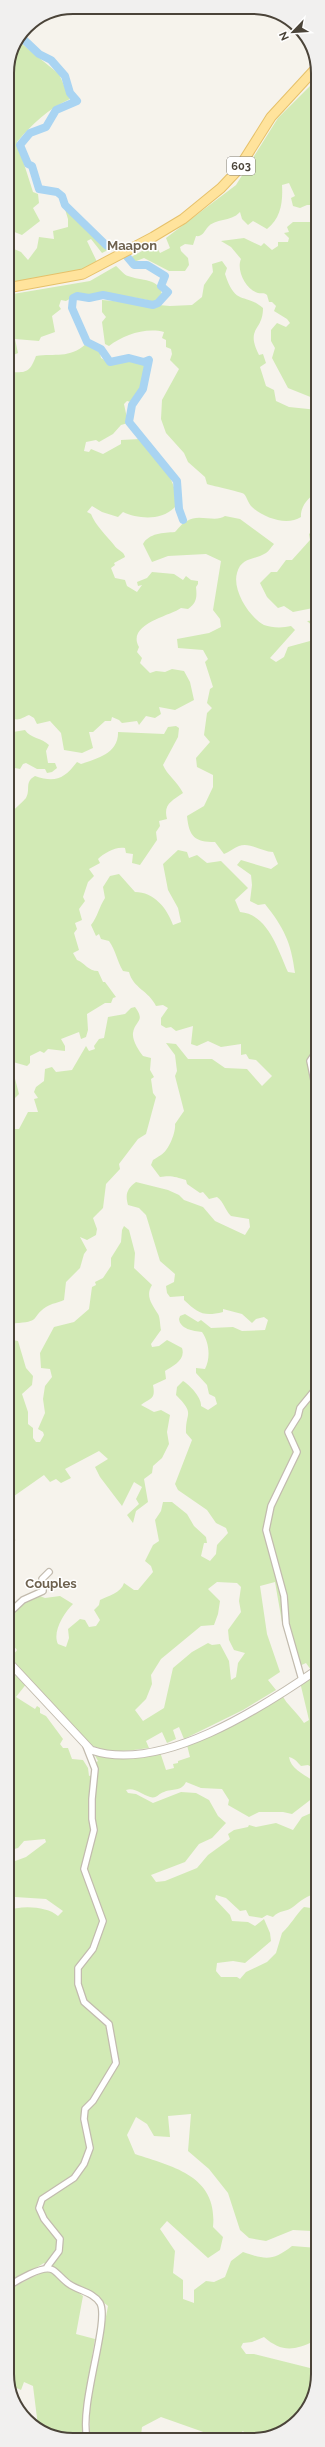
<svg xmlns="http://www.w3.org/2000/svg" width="325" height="2447" font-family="Raleway,sans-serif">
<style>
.green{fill:#d2eab5;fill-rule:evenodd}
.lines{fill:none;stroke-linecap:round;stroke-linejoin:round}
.river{stroke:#a9d4f2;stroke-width:8}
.minor-casing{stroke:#c2bbae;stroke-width:8}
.tertiary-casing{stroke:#c2bbae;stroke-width:9}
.primary-casing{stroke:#e6c16a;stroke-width:11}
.minor{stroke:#fff;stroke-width:5.5}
.tertiary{stroke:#fff;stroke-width:7}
.primary{stroke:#ffe39c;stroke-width:9}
.labels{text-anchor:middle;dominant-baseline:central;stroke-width:3;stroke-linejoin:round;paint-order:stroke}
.shield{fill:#fff;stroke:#817c74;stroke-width:1}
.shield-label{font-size:11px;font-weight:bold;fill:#4b4439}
.neighbourhood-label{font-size:13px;font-weight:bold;fill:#6e6250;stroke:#fff}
.rim{fill:none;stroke:#4b4439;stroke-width:2}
</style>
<rect width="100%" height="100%" fill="#f6f3ec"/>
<path class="green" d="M17,40L59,74L70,99C48,109 33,123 17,142L33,192L38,194L39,203L33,208L40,221L22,235L7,229V73L12,48Z
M318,78V205H307L300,208L293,206L291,198L295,196L289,183L282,185C283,202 281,218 267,229L253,221L248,225L242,219L240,212C230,223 216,217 207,228C204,232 202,237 196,236L193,245L185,244L180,247L181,251L188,258L189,265L185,271H169L144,258L134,262L131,257L155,244L160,253L170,248L166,238L236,185L278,118Z
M64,206L108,250L102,253L91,239L87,241L99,266L7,290V246L21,252L28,260L37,248L39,237L54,239L53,231L68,227V219Z
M315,217H318V400L288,388L272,358L275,348L271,341V330L277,323L286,327L290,323L287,319L274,311L276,306L272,302H269L267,295C263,292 262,294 258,293C246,290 236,270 241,259L231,247L221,241L244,238L261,246L264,243L272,250L278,246V242H288L289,238L284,233L289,232L287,227L293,222H310Z
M222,261L227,268L225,274C236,307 244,292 263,308C263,332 245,327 259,355L263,354L266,363L260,367L266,386L274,390L276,401L289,407L318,410V492C309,496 300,507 301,517C287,526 264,518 252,507C248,503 247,497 244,494C242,492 213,486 207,484L205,477L188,462L184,453L166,433L161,419L162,400L179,369L170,360L172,354L171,349L166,347V340L162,338L164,332C146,327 123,335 109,346L105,344L102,322L106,317L102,312V300L170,306L192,305L202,297L204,285L213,272L212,264Z
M116,266C120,269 124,275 128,276C141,281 160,278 162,295L155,302C135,296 82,289 66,301L61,300L59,306L61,309L52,316L55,332L41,337L39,341L15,339L18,353L7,358V295L90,281Z
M86,344L99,349L101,358C116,369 129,357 145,363C146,377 140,392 131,402L127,401L124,404L128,423L121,425L113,434L99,442L96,440L86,442L84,451L89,452L91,449L103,454L121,444V440L140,439C159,458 178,481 178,509L175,507C162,521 138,519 123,512L118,517L102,512L92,506L87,512L91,514C95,525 107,536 114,545C117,550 124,551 125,557L114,563L115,565L111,568L115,578L125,580L127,586L137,592L142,585L138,586L137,582L147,578L152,572L174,574L183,580L186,576L191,580L198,581V584L196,587C197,597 197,603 188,609L181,608C170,616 126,624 139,647L137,652L142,658L140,663L150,673L156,671L165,672L172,669L184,671L190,682L194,700L175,710L159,707L161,714L155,718L146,716L139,725L137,721L122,723L119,720L112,717L111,721H105L93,732H89L93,748L82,753L64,750L61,733L50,721L37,724L34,718L29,715C19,719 19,722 7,716V372C25,372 29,375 36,356C55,353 69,359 86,344Z
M225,516L240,519L274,544C271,547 269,551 266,553C255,560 241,557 237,573C232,590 249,617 264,625C272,628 283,628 291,626L295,630L270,658L276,662L284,657L288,647L310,641L315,628L307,621L318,620V1638L316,1639L318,1666L311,1670L306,1663L295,1668L282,1622L275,1582L260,1586L267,1634L280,1672L268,1680L276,1690L243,1710L184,1739L179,1727L173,1730L176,1739L167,1743L162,1732L146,1741L149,1748C126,1751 104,1755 84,1741L10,1659L17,1650L7,1638L12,1630L7,1628V1619L23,1602L37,1595L45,1598L60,1596L73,1604C64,1613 52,1632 58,1644L66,1647L69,1638L68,1629L80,1619L85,1620L89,1627L96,1626L100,1620L94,1610L99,1605L100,1600C108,1596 121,1593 124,1583L134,1590H138L153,1572L151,1566L145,1561L153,1545L159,1541L155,1520L161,1511L163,1502H172L187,1514L194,1526L206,1537L207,1543H204L201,1556L210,1561L216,1554L217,1545L228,1533L226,1528L216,1523L207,1510L178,1490L175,1484L192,1440L186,1433C185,1412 196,1415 176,1395L177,1387L183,1381C190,1385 202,1398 201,1406L208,1410L217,1404L215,1397L209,1394L207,1385L196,1373V1368L205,1369C211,1357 209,1342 202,1332C193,1331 180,1329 179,1319L180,1316L185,1314L198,1322L201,1320L211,1328L233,1327L242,1331L265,1330L268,1320L264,1317L256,1319L252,1323L242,1314L223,1309V1312C203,1317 198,1313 184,1300V1296L170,1297L167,1293L166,1286L174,1282L175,1274L160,1261L146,1215L139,1208L128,1205C125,1194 127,1189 136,1182L168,1190L179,1195L184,1200L203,1207L215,1221L245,1235L250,1227L249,1219L231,1216C225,1210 224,1202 217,1197L209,1199L203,1192L200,1193L187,1184L186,1180C176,1177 171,1175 160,1177L151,1165L153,1160C156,1158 158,1157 161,1155C169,1150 176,1132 175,1124L184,1111L175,1076L177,1071L175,1055L166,1043L176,1044L188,1059H212L225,1068L247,1069L262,1086L272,1076L256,1060L249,1059L246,1054L241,1055V1044L221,1047L208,1041L197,1046L191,1044L193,1026L176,1031L171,1027L166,1028L161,1025V1018L168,1008L163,1005L156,1006C149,991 133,988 129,972L123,971C117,961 116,951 109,941L101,939L99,934L96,936L91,925C98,916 99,907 105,898L103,887L110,876L119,874L135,892C154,892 167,908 173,925L181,922L178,908L168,890L163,864L178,850L187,852L189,858L197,855L207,863L221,861L248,888L235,900L240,912C268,914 278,950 288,972L295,973C291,942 284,928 265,904L258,905L250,901L252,885L251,875L237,865L241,860L271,869L278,864L273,852C262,852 250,842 239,846C234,848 229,852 224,854L215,842C195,842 189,837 187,816L204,806L213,787V775L197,767L196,758L210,742L204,735L207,713L212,708L207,703L210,689L213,687L205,662L208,659L203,650L178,648L177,639L209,633L221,627L220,619L213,610L221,561L206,554L168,556L152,562L143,544C149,533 163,533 175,532C178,529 182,523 187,521C198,513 215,523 225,516ZM217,1582L237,1583L241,1587L239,1601L241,1612L228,1630L229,1640L234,1650L245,1653L238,1663L236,1677L231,1680L229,1661L220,1644L212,1645L208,1643L192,1652L173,1668L164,1708L143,1721L135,1710L146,1699L152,1684L151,1675L161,1659L201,1626L214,1625L218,1614L220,1601L208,1589Z
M316,527L318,607L293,612L284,606L278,608L267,597L260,583L271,572H277L286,560H292L310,540L309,534Z
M176,726L179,728L178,737L163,765C167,775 177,781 183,793C172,801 163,804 167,819L159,821L160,826L156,832L157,840L140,865L132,863L133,854L126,853L125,848C116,846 104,853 98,859L100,863L89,869L94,876L88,882L83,897L85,901L79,909L82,920L75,923L77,929L74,933L79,950L73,953L77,960C85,963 88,971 98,971L103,982H105L116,997L113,998L111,1003H105L87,1014L88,1030L86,1037L81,1039L79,1032L61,1039L65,1046V1051L48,1049L44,1053L40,1051L30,1056V1063L27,1066L13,1062L7,1064V826L14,817L12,812C16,807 22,803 26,798C31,789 24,782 35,776C55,783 64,779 77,762L81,764C97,759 119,753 118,732L164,734L168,727Z
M25,730C30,738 42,738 49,745L46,751L48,763H55L57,768L52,772L47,773L45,769H37L26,763L23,764L20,769L15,768L9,785L11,791L7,795V733Z
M135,1007C146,1022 135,1020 133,1033C132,1040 139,1051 143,1056L151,1058L150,1070L154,1077L151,1079L153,1093L156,1097L146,1134L138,1139L119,1164L120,1169L106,1184L103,1208L93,1218L97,1229L96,1235L87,1240L80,1237L87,1250L84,1254L80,1268L66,1282L64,1300C58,1303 52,1303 46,1307C31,1317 41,1321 19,1323C14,1323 12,1324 7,1322V1129H19L28,1112H38L34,1099L38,1098L34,1092L36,1087L44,1081L45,1069L52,1067L56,1072L72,1070L86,1046L89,1051L95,1049L94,1046L99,1039L104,1038L108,1017L125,1014L131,1008Z
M7,1067V1070L13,1071L19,1094L15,1098L7,1100Z
M124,1226L129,1230L135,1253L134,1268L152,1285C145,1296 152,1304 158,1314C160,1317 160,1325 161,1330L151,1344L152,1347L159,1346L167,1340L182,1348C186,1360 173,1366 165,1371L166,1379L153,1385C156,1400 150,1398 141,1405L154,1412L161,1410L170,1415L167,1432L169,1444L162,1458L153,1466L152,1473L144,1479L148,1502L136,1511L133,1523L127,1515L139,1504L136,1499L142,1487L134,1482L122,1506L100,1477L95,1467L108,1459L99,1451L65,1469L71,1478L61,1483L56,1479L50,1482L44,1475L7,1501V1339L18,1341L26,1368L33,1376L32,1385L22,1394L28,1412V1424L33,1428V1438L36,1442H40L44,1435L43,1432L38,1429L45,1413L43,1399L45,1386L52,1377L50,1369L41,1368L40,1353L54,1327L74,1322L89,1309L92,1287L96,1285L95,1282L103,1278L111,1266V1258L121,1242L122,1230Z
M7,1662L27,1683L16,1697L35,1709L37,1706L40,1708V1713L46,1716L63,1739L60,1744L63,1748H68L72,1759L83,1760L88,1768L89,1776L96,1774L95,1763L98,1761L93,1752H160L166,1770L174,1768L173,1764L178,1763V1761L190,1757L187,1745L215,1734L282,1695C287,1705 296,1711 304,1723L309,1720L300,1682L318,1668V1771L308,1765L301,1766C297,1762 296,1759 289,1757C291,1771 308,1775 318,1785V1794L292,1814L283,1812H259L249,1817L228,1805L229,1800L222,1789L201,1788L186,1782C181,1792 173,1788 164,1792C159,1793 157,1799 150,1797C142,1795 135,1787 126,1790L128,1793L136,1794L153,1803L181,1792L196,1793L209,1800L218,1816L226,1823L212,1838L199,1844L185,1862L151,1875L156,1882L165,1881L197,1868L208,1855L230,1839L228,1834L234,1830L248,1827L249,1825L256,1827L276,1823L293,1830L302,1817L318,1810V1894C306,1895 301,1901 293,1907C287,1912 279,1910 273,1917L267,1915L262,1918L249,1916L246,1910L240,1911L226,1898L216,1895L215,1899L230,1915L232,1921L248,1922L255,1926L264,1919L270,1933L271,1941L245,1963L233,1961L217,1963L216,1971L221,1977H237L240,1979L246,1972L267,1962L276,1953L282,1933C291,1925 296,1914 304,1907L318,1909V2226L312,2231L293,2230L266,2241L249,2238L240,2230L228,2193L209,2169L188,2151L191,2114L168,2116L170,2137L154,2136L147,2124L136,2117L127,2135L135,2154C174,2167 218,2176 213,2227L223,2237L220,2250L208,2258L167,2221L160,2229L175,2251L173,2273L183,2280V2299L194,2303V2290L206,2281L214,2282L225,2277L231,2261L243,2252C266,2260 273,2261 292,2246L318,2248V2345L314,2341C294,2351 281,2352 264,2337L252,2342L243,2343L241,2347L246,2354H254L318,2370L299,2420L256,2440H251L243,2431L231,2440H226L161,2417L142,2427L141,2435L148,2439L90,2438V2400L108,2306C97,2296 85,2291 73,2283C62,2277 56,2267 44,2263L7,2285V1911C20,1905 47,1906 58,1916L63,1911L46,1899L15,1897L7,1899V1864L26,1857L46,1842L45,1839L24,1841L18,1848L7,1851Z
M47,2270L83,2296L76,2334L95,2339L84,2403L85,2438H56L38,2426L33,2386L24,2382L21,2390L10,2385L7,2378V2290Z"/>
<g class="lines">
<path class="river" d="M20,36L39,54L51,60L65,76L70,93L77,101L56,110L46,127L30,133L20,145L28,164L32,166L39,189L57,192L62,196L65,205L107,246H118L134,265H147L165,276L161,286L168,292L158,303L153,305L103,295L89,298L77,296L73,298L72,308L87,342L101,349L110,362L129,358L144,362L149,360L143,389L132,405L129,422L177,481L179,509L183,520"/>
<g class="minor-casing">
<path id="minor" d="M318,1049L310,1061L318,1100
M7,1544L11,1540
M7,1615L23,1600L43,1591L42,1579L49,1572
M302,1680L286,1624L284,1596L266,1530L271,1506L297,1452L288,1432L298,1416L300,1408L318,1386
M47,2267L59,2251L60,2239L44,2219L39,2208L42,2199L74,2178L84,2164L90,2148L84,2119L85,2109L93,2101L116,2063L109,2024L84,2002L78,1984V1968L93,1949L103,1921L84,1869L94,1830L92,1819V1799L95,1769L86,1746
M7,2287C16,2281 44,2264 53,2270C59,2274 63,2280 69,2284C79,2291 93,2292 100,2303C110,2321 79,2405 87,2438"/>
</g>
<g class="tertiary-casing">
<path id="tertiary" d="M7,1660L91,1750C161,1774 263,1707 318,1669"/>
</g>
<g class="primary-casing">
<path id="primary" d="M7,288L83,274L153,237L183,219L221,188L237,171L271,117L317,67"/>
</g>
<use href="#minor" class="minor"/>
<use href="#tertiary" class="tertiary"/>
<use href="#primary" class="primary"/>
</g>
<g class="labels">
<rect class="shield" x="227" y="157" width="28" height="18" rx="3"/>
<g class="shield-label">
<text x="241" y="166">603</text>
</g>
<g class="neighbourhood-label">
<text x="132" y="245">Maapon</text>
<text x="51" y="1583">Couples</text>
</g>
</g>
<path d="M0 0H325V2447H0ZM73 14H252A59 59 0 0 1 311 73V2374A59 59 0 0 1 252 2433H73A59 59 0 0 1 14 2374V73A59 59 0 0 1 73 14Z" fill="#f1f0ef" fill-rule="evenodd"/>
<path class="rim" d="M73 14H252A59 59 0 0 1 311 73V2374A59 59 0 0 1 252 2433H73A59 59 0 0 1 14 2374V73A59 59 0 0 1 73 14Z"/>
<g transform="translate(293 32) rotate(245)" stroke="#ffffff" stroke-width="3" paint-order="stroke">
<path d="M0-3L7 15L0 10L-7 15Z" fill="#4b4439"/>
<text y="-6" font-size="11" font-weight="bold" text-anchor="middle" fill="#4b4439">N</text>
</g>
</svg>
